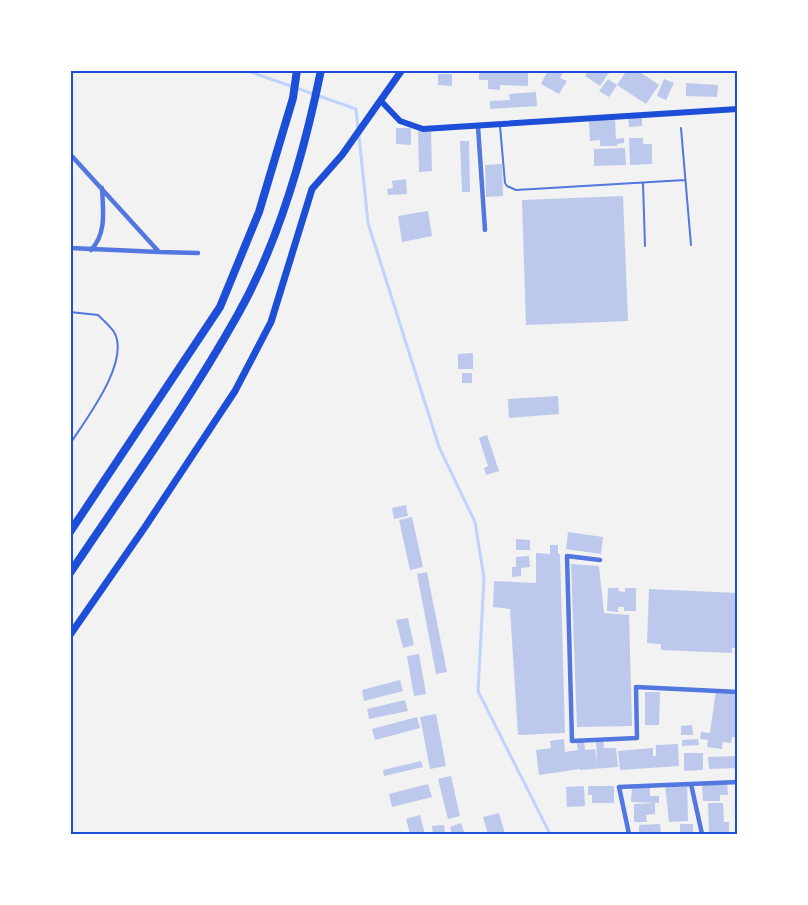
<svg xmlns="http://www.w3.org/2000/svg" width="808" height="905" font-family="Karla,sans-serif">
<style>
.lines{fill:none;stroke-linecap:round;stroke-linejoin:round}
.stream{stroke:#bfd3fe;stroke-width:3}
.building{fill:#bdc9ec}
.service{stroke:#5277de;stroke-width:2}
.minor{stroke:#5277de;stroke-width:4.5}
.secondary{stroke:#1d4ed8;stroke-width:6}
.primary{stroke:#1d4ed8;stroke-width:7}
.motorway{stroke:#1d4ed8;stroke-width:8}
.neatline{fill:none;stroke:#1d4ed8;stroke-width:2}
</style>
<rect width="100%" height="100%" fill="#f2f2f2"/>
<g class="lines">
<path class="stream" d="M245,70L356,109L358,129
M359,136L368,223L439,447L475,522L484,578L478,691L550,834"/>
</g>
<path class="building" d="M479,70H528V86L500,85V90L488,89V80H479Z
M548,70H564L560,78L567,81L559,94L541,84Z
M589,70H608L610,71L600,86L585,76Z
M627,70H637L659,85L646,104L617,85Z
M438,74H452V86L438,85Z
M608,79L617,85L609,97L599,91Z
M664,79L674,83L666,100L657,96Z
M686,83L718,85L717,97L686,96Z
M536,92L537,106L490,109V101L510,100L509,94Z
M628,117H642V126L629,127Z
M615,118L616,139L624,138V143L617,144V146H600V140L590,141L589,120Z
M396,128H411V145L396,144Z
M418,130H431L432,171L419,172Z
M629,138H643V144H652V164L630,165Z
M460,141H469L470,192H462Z
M625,148L626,165L594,166V149Z
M502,164L503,196L486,197L485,165Z
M406,179L407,194L388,195L387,189L393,188L392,181Z
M623,196L628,321L526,325L522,200Z
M428,211L432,236L402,242L398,216Z
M473,353V369H458V354Z
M462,373H472V383H462Z
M558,396L559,414L509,418L508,399Z
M487,435L499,471L486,475L484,468L488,466L479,438Z
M406,505L408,516L394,519L392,508Z
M412,517L423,567L410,570L399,520Z
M568,532L603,537L601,554L566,549Z
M516,539L530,540V550H516Z
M550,545H558V554H560L565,733L518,735L510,609L493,607L494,581L536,583V553L550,554Z
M529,556L530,567L521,568V576L512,577V567H516V557Z
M571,564L599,566L604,613L629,615L632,726L577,727Z
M427,572L447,672L436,674L417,574Z
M608,588H619L618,591L625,592V588H636V611H624V607H618V612L607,611Z
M649,589L738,593V648H732V653L661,650V644L647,643Z
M408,618L414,645L403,648L396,620Z
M419,654L426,694L414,696L407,656Z
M400,680L403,691L364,701L362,690Z
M716,690L738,693V738L732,737L731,743L723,742L722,749L707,747L708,740L700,739L701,732L710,733Z
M645,692H660L659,725H645Z
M405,700L408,711L369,719L367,709Z
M436,714L446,766L430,769L420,717Z
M417,717L420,728L375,740L372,729Z
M692,725L693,735H681V726Z
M564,739L565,752L578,750L576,740L584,739L585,750L595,749L597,765L596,739H603L604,748H616L618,767L580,770V769L539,775L536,750L551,748L550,741Z
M698,739L699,745L682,746V740Z
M678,744L679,766L620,770L618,751L653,748V756H656V745Z
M684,753H703V770L684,771Z
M738,756V768L709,769L708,757Z
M421,761L423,767L384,776L383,770Z
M451,776L460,816L448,819L438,779Z
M727,781L728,795H720V801H703L702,782Z
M687,782L688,821L669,822L665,784Z
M428,784L432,797L392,807L389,794Z
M584,786L585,806L567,807L566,787Z
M588,786H614V803H592V795H588Z
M632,786H650V796H659V803L631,802Z
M655,803V814L646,815L647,822H634V804Z
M708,803H723L724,822H729V834H709Z
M499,813L505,834H488L483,817Z
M420,815L425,834H410L406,819Z
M461,823L465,834H452L450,827Z
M660,824L661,834H639V825Z
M680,824H693V834H680Z
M444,825L445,834H433L432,826Z"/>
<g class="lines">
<path class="service" d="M500,126L505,183L507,186L516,190L685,180
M681,128L691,245
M643,183L645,246
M70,312L98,315C103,320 110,326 114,332C131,361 86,419 70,444"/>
<path class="minor" d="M478,127L485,230
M70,154L159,252L70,248
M91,250C107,233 103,210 102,188
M159,252L198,253
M600,560L567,556L572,741L637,738L636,687L738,692
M691,784L702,834
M629,834L619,787L738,782"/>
<path class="secondary" d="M381,101L400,121L423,129L738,109"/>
<path class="primary" d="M70,635L145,527L235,391L271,322L312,189L342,155L402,70"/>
<path class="motorway" d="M70,532L220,307L259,212L293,98L297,70
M70,573C127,488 187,405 237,316C279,242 304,154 321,70"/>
</g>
<rect width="808" height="905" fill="none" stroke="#ffffff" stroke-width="144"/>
<rect x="72" y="72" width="664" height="761" class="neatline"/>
</svg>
